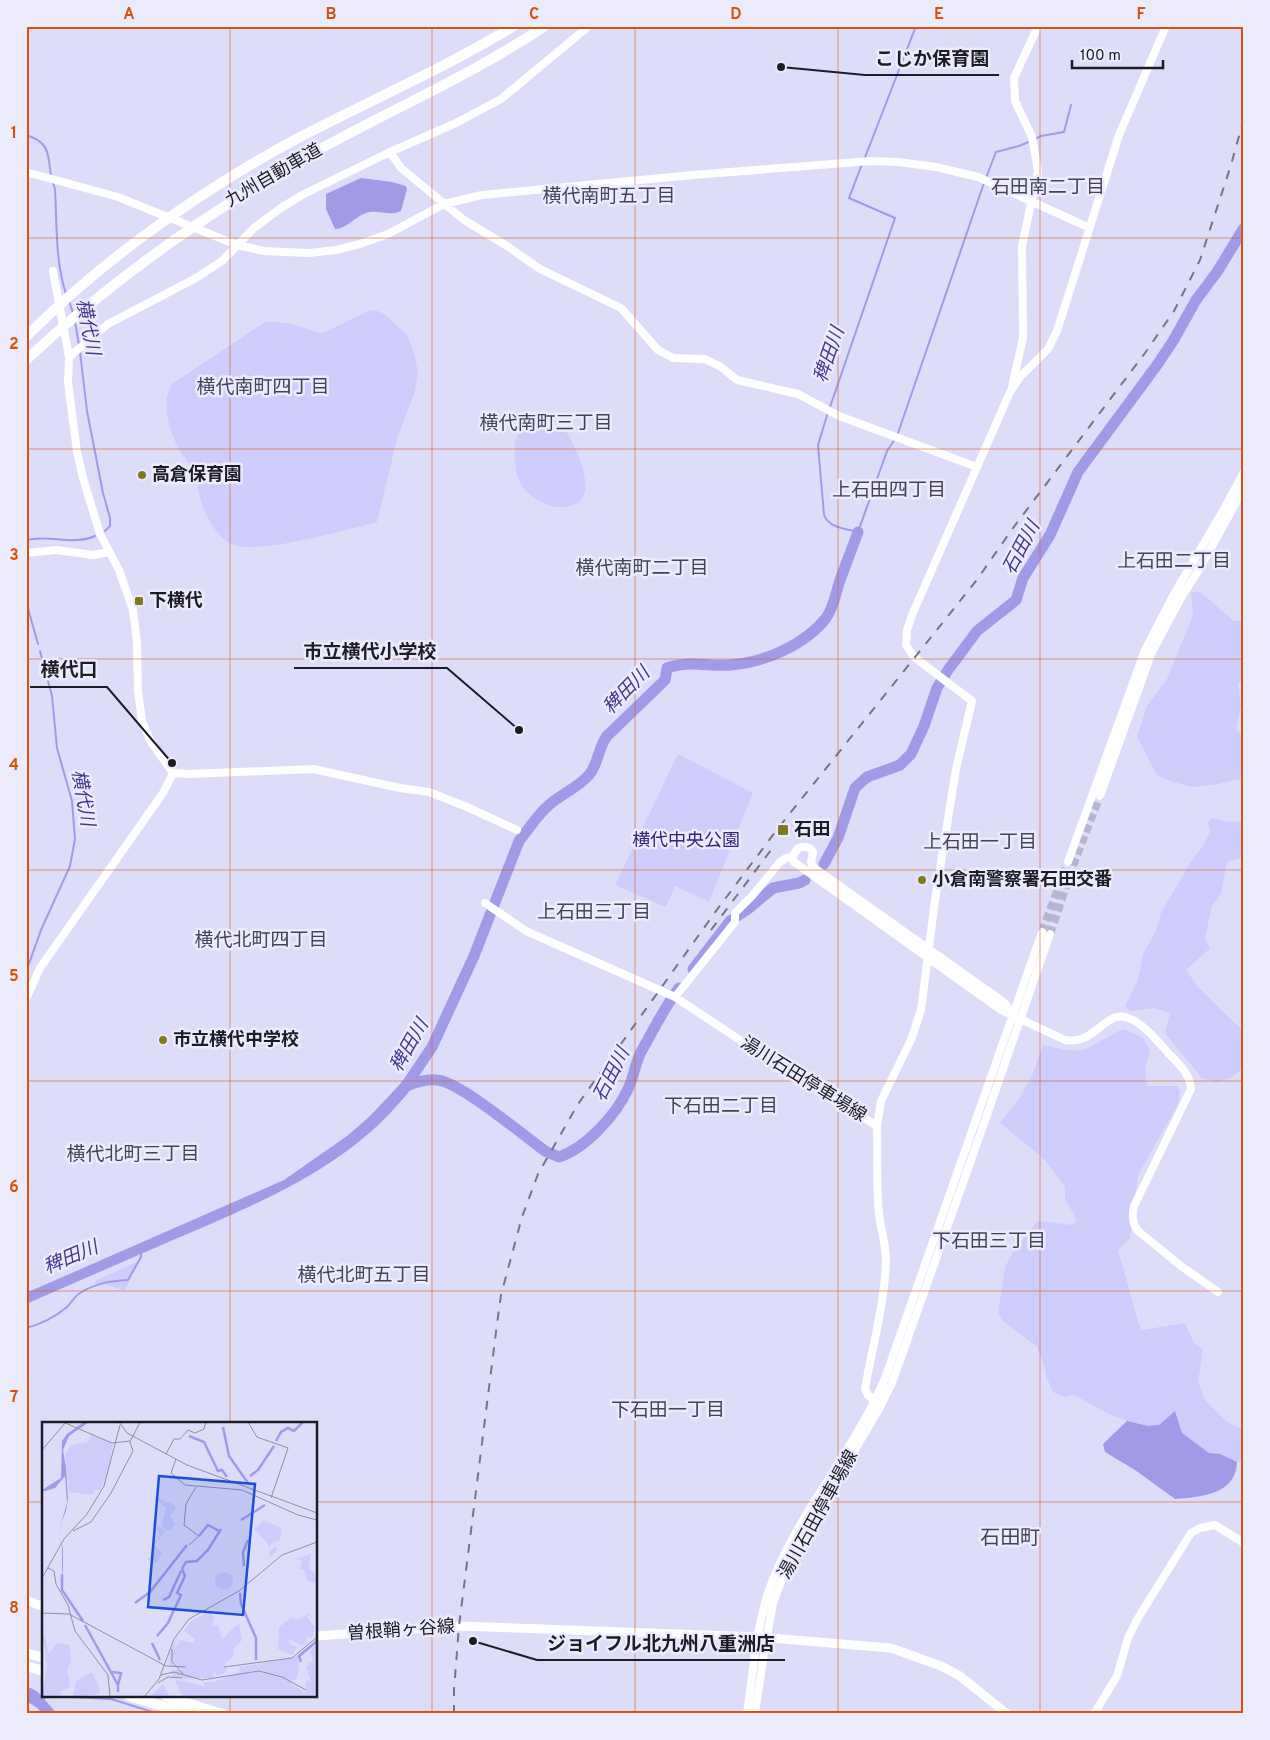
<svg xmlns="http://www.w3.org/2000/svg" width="1270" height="1740" font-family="Overpass,'Noto Sans JP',sans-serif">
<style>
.green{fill:#ceccfb}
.water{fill:#a19be7}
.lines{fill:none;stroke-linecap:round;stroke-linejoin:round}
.stream{stroke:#a19be7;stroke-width:2}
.river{stroke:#a19be7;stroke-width:11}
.secondary-tunnel{stroke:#b6b6cf;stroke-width:8;stroke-dasharray:8 4;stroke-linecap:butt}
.secondary{stroke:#fff;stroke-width:8}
.primary{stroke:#fff;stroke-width:9}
.highway{stroke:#fff;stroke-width:10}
.rail{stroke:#767588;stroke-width:2;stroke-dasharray:9 9;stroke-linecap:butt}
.grid{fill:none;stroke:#d4530f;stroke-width:1;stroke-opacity:0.55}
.poi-dot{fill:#7d7a20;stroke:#ebebfc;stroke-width:2}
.labels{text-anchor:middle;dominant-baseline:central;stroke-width:5;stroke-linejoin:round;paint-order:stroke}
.street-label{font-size:18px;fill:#1c1c26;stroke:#ebebfc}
.poi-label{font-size:18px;font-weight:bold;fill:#1c1c26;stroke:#ebebfc;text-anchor:start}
.park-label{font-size:18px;fill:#362279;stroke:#ebebfc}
.neighbourhood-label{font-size:19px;fill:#44435a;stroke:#ebebfc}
.water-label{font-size:19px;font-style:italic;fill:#47378f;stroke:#ebebfc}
.quarter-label{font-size:20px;fill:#44435a;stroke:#ebebfc}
.inset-river{fill:none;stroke:#a19be7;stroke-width:2.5}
.inset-road{fill:none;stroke:#908fa5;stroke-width:1}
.view{fill:#1d4ed8;fill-opacity:0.15;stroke:#1d4ed8;stroke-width:2.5}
.inset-edge{fill:none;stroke:#1c1c26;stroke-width:2.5}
.leader{fill:none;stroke:#1c1c26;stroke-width:2}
.callout-dot{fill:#1c1c26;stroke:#ebebfc;stroke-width:2}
.callout-label{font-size:19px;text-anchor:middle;font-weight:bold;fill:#1c1c26;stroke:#ebebfc;stroke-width:5;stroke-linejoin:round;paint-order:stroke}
.neatline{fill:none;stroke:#d4530f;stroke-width:2}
.grid-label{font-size:16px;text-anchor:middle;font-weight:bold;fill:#d4530f}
</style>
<rect width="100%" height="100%" fill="#dddcf9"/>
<path class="green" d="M375,310L384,314L407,335L414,353L418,372L415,391L397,439L377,522C345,530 263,554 234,545C218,539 208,520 202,504C198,492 198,479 192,468C189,462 184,458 181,453C170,434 160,402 172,384L265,322C275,322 285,322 295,325C305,327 313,333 323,333L368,311Z
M542,424L565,430C575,445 593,482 582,499C580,502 576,504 573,505C568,506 562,508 558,507C546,506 528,496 522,486C515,476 514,457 515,445C516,429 529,425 542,424Z
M1191,592H1200L1234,621H1244V681L1238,683L1241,705L1236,729L1244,737V794L1239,779L1218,784L1193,787L1170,781L1157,775L1137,737L1147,706L1167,679L1193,615Z
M678,754L753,793L709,902L675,886L666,907L615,885Z
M1212,818L1229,822L1244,821V857L1227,862L1221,894L1212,906L1205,938L1210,948L1186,970L1198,987L1240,1028L1244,1035V1067L1232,1077L1217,1082L1202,1078L1165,1033L1170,1013L1154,1008L1130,1011L1125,1006L1138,980L1143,954L1156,931L1161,913L1190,863L1203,846L1210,832L1208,822Z
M1124,1029L1143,1038L1150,1051L1145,1069L1147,1086H1177L1180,1091L1177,1106L1138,1175L1130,1238L1118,1250L1139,1325L1142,1330L1185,1323L1194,1343L1203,1349L1198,1382L1205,1400L1227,1422L1244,1430L1243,1460L1237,1462L1220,1454L1209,1453L1181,1433L1175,1411L1159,1425L1148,1426L1135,1424L1109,1414L1074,1395L1064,1397L1053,1392L1046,1376L1044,1365L1037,1347L1002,1320L998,1312L1005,1267L1015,1248L1038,1221L1072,1225L1076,1221L1074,1214L1065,1200V1187L1045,1160L1000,1123L1018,1100L1032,1076L1043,1045C1057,1048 1072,1053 1086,1049C1098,1044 1110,1034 1124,1029Z
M138,1261L125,1291L105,1284L95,1283V1281Z"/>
<path class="water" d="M361,178L392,182L406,186L407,189L401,211C389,217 378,209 366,213C354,217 347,229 335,229L326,209V194Z
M407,1080L412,1082L413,1086C354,1166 261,1202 173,1240C124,1261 75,1283 26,1304V1293L284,1180L347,1136L370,1116L403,1081Z
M1175,1411L1182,1433L1209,1453L1220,1454L1237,1462C1236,1495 1200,1497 1175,1499L1135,1470L1105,1452L1103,1444L1127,1421L1148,1426L1159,1425Z
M26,1690L37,1693L43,1698L45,1709L41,1710L26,1701Z"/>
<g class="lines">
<path class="stream" d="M26,135C50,142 48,154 51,176
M1035,139L1041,136L1064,132L1071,105
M864,160L916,26
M986,178L996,152L1019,146L1031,141
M53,183L55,189C57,223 55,261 66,294
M69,301L73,313
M75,322L79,345
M80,352L87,411L103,493L110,518V526L105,531
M830,407L895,218L849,198L862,164
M828,412L818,445L824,515C829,528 846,529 858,532L887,451L895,439
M897,436L984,183
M26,540C49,534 73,546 95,536
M26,601L38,644
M26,972L41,930L70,866L75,839L72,801L57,748L52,696L40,651
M26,1328C42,1324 55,1317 67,1307C72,1302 75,1296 80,1293C96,1283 111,1281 128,1280L141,1257V1251
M53,1696L111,1699L159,1714
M43,1698L50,1696"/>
<path class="river" d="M824,864L838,838L855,788L867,777L900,765L911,754L924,726L937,688L948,670L977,631L1016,600L1023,578L1050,535L1078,472L1157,365L1173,341L1196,300L1217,272L1244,228
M693,969L730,921L748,909L773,888L799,883L805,880
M407,1086C416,1082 426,1079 437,1080C459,1081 524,1136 545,1151L559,1157C586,1148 616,1115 628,1089C634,1077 635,1062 642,1050C654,1029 664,1008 679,988
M401,1093L432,1047L474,956L519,841C529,829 537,815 549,805C561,794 579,787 589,775C599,763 597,750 607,736L665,680L667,668C688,660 710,667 731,665C765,662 805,645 826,618C833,609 836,593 839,583C845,566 852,549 858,532
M26,1692L34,1696L50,1714"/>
<path class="secondary-tunnel" d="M1042,932L1068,862
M1050,934L1074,863L1100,796"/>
<path class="secondary" d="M390,152L401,168L464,220L507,246L540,269L621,308L658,350L673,358L705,359L721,367L737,380L798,394L839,416L977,467
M26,172L118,197L237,245L264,251L309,253L336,250L360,244L388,234L444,204L482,195L693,175L870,161L898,162L936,167L978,177L1090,228
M53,271L69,357L68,382L77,452L83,478L100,534L119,570L133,610L137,642L138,691L142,721L151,742L173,773
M69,357L108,324L196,278L222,261L254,228L281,208L302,195L390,152L456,123L501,99L589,26
M1012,387L1023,338L1022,246L1038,171L1032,137L1015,101L1014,78L1038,26
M26,553L56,550L93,555L109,552
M173,773L190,774L313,769L400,788L429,792L467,807L517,830
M1100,796L1152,652L1182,596L1200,568L1244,488
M792,857L794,862L1001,1010L1065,1040C1096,1046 1106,1006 1131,1019C1146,1026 1158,1042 1169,1054C1178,1063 1191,1075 1191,1089L1134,1206C1132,1216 1132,1223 1138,1231L1181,1266L1218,1292
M792,857L798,848C804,846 810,846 813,852L811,862L813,867L1005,1003L1013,1015
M1068,862L1145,650L1174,594L1224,509L1244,472
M485,903L526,931L675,997L758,1052L877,1126
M675,997L735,922V913L752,896L780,862L786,858L792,857
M26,999L40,968L163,793L173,773
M881,1405L868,1395L865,1389C872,1348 885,1302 886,1260C886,1245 881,1230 879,1214C876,1185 878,1155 877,1126L881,1101L911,1040L921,1010L935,900L956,769L972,701L914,657L906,645L907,630L912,615L1010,392L1020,377L1048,349L1057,331L1119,135L1166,26
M747,1714C753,1672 756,1627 770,1587C797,1514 855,1450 885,1378L1042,932
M755,1714L765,1647L773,1603L780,1584L806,1532L878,1411L892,1383L981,1132L1050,934
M1094,1714L1117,1676L1128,1638L1138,1618L1191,1533L1200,1528L1215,1525L1244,1543"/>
<path class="primary" d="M26,1600L44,1607
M316,1636L459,1626L759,1637L866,1646L891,1648L941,1666L960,1676L1007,1714"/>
<path class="highway" d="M26,337C102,260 204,188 300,137C371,100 445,68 514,26
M26,360C113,279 209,211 313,153C390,110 472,75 545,26
M26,1653L44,1658
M26,1666L44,1671
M129,1696L189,1714
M165,1696L222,1714"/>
<path class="rail" d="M711,930L774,846
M454,1714V1690L459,1626L497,1324L501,1295L522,1217L538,1174L578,1104L716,911L779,827L976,581L1013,528L1145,353L1174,311L1200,260L1231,165L1244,118"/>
</g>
<path class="grid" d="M230,26V1424M432,26V1714M635,26V1714M838,26V1714M1040,26V1714M26,238H1244M26,449H1244M26,659H1244M26,870H1244M26,1081H1244M26,1291H1244M26,1502H44M316,1502H1244M230,1696V1714"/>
<g class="poi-dot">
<circle cx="142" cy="475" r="5"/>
<rect x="134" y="596" width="10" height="10" rx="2.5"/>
<rect x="777" y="824" width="12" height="12" rx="2.5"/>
<circle cx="922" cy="880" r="5"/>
<circle cx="163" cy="1040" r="5"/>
</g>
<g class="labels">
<g class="street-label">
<text transform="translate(274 176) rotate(-30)">九州自動車道</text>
<text transform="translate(803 1080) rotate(32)">湯川石田停車場線</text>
<text transform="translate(819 1515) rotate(-61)">湯川石田停車場線</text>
<text transform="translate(401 1631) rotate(-4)">曽根鞘ヶ谷線</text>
</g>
<g class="poi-label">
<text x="152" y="475">高倉保育園</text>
<text x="149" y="601">下横代</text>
<text x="794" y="830">石田</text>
<text x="932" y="880">小倉南警察署石田交番</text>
<text x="173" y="1040">市立横代中学校</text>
</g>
<g class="park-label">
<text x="686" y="841">横代中央公園</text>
</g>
<g class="neighbourhood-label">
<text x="1048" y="188">石田南二丁目</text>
<text x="609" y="197">横代南町五丁目</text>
<text x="263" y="388">横代南町四丁目</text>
<text x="546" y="424">横代南町三丁目</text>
<text x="889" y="491">上石田四丁目</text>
<text x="1174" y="562">上石田二丁目</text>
<text x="642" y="569">横代南町二丁目</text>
<text x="980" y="843">上石田一丁目</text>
<text x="594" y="913">上石田三丁目</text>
<text x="261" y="941">横代北町四丁目</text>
<text x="721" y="1107">下石田二丁目</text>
<text x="133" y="1155">横代北町三丁目</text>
<text x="989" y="1242">下石田三丁目</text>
<text x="364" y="1276">横代北町五丁目</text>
<text x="668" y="1411">下石田一丁目</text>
</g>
<g class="water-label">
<text transform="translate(87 327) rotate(79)">横代川</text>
<text transform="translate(830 355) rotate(-71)">稗田川</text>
<text transform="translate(1022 548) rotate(-62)">石田川</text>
<text transform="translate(627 691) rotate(-46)">稗田川</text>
<text transform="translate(82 798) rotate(80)">横代川</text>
<text transform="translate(410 1046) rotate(-60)">稗田川</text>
<text transform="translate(612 1075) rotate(-63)">石田川</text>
<text transform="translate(71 1258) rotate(-23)">稗田川</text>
</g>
<g class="quarter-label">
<text x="1010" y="1539">石田町</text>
</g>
</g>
<g transform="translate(42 1422)">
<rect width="275" height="275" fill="#dddcf9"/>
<path d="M49,13L71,21L67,47L58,68H53L51,73L27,70L23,33L29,23L46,20ZM112,75L131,82L134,87L128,94L133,102L130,108H123L120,103L124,86ZM222,98L240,107L238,118L228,123L227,130L233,124L236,128L227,136V123L212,107ZM117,104L123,110L112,123L120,130L115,141L105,137L112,133L110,124L118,112L114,107ZM269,132L267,147L273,151L274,161L265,159L262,148L258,147L260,138L254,137ZM173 159a9 9 0 1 1 18 0a9 9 0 1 1-18 0ZM165,190L172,194L170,204L176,203L180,217L197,201L200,218L192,226L191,235L182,242L185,246L183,251L175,254L172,249L171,256H142L161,259L131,255L128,247L143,248L127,243L128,238L125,243L130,224L136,215L132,227L138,218L152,221L153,217L142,209L148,200ZM268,191L265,195L273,206L270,216L264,215L265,221L260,224L247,217L248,222L255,225L250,233L236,227L237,205L249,196L257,197ZM0,205L7,232L15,221L27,223L29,239L25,248L28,260L27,265L18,270L20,275H0L5,246ZM275,219V275H141L134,261L133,257L136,258L162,264V260H172L197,250L198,245L215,242L218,247L216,242L256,234L257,248L254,258L251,257L249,262L264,271V258L269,260L264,244L268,242L264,240L271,241L269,229ZM50,250L58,267L57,272L31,275L34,259ZM121,262L128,275H107Z" fill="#ceccfb"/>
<path d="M42,0H47L27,14L21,28L24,45L26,77L24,89L20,99L16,116L21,126V146L20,154V125L16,116L20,98L25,81L23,54L13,66L0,70V68L19,56L20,19L25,12Z" fill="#a19be7"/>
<path class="inset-river" d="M181,5L187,34L206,61M147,14L162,20L176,49L180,48L185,55M234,19L239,10L246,6L252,9L261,0M208,54L216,48L232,24M199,98L223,83M157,114L166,103L177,109M202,144L201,130L206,118M140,147L144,140L155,139L166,128L179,107M20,152V168L41,199M198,171L199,182L214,216V238M121,178L127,175L139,149M93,181L108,170L145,123M43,203L76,263V270M115,214L126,201L139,173L135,171L143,154L140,147M110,221L118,238M259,240L257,234L275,219M69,250L79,251L76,263"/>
<path class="inset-road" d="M21,0L70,21L88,19M77,0L85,11L145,43L275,91M206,0L215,15L246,26L229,76M0,28L24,0M124,32L132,17H138L146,8L153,11L162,7L164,0M134,37L129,51L143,63L200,68L256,93L275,98M31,109L49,100L69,71L91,29L88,20L98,0M147,123L157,114L142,103L144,82L154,65M6,146L12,149L14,162L26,183L33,209L66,253L68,275M0,156L22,117L45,92L62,64L78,3M0,191L27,192L124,244L144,245M130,227V240L141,252M182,245L250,236L275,215M119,253L132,250L160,258L217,249L240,255L264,268M116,261L126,255L140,256M102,275L117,257L132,217L147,197L197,169L240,133L275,120"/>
<path class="view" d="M117,54L213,62L201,193L106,185Z"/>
<rect width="275" height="275" class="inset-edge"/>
</g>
<path class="leader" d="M781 67L865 75H999M519 730L447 668H294M172 763L107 687H30M473 1641L537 1660H785"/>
<g class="callout-dot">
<circle cx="781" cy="67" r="5"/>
<circle cx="519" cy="730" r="5"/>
<circle cx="172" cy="763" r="5"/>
<circle cx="473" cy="1641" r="5"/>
</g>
<g class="callout-label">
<text x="932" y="65">こじか保育園</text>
<text x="370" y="658">市立横代小学校</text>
<text x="69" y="676">横代口</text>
<text x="661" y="1650">ジョイフル北九州八重洲店</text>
</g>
<rect width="1270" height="1740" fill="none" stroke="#ebebfc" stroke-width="55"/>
<path d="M1072 60v8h91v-8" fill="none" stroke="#1c1c26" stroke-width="2.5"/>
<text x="1080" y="60" font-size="15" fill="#1c1c26" stroke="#ebebfc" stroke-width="4" paint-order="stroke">100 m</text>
<rect x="28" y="28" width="1214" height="1684" class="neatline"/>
<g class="grid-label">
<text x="129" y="19">A</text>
<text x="331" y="19">B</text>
<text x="534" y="19">C</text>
<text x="736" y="19">D</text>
<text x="939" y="19">E</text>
<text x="1141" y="19">F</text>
<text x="14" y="138">1</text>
<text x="14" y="349">2</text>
<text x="14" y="560">3</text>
<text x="14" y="770">4</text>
<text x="14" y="981">5</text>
<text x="14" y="1192">6</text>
<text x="14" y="1402">7</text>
<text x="14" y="1613">8</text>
</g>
</svg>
